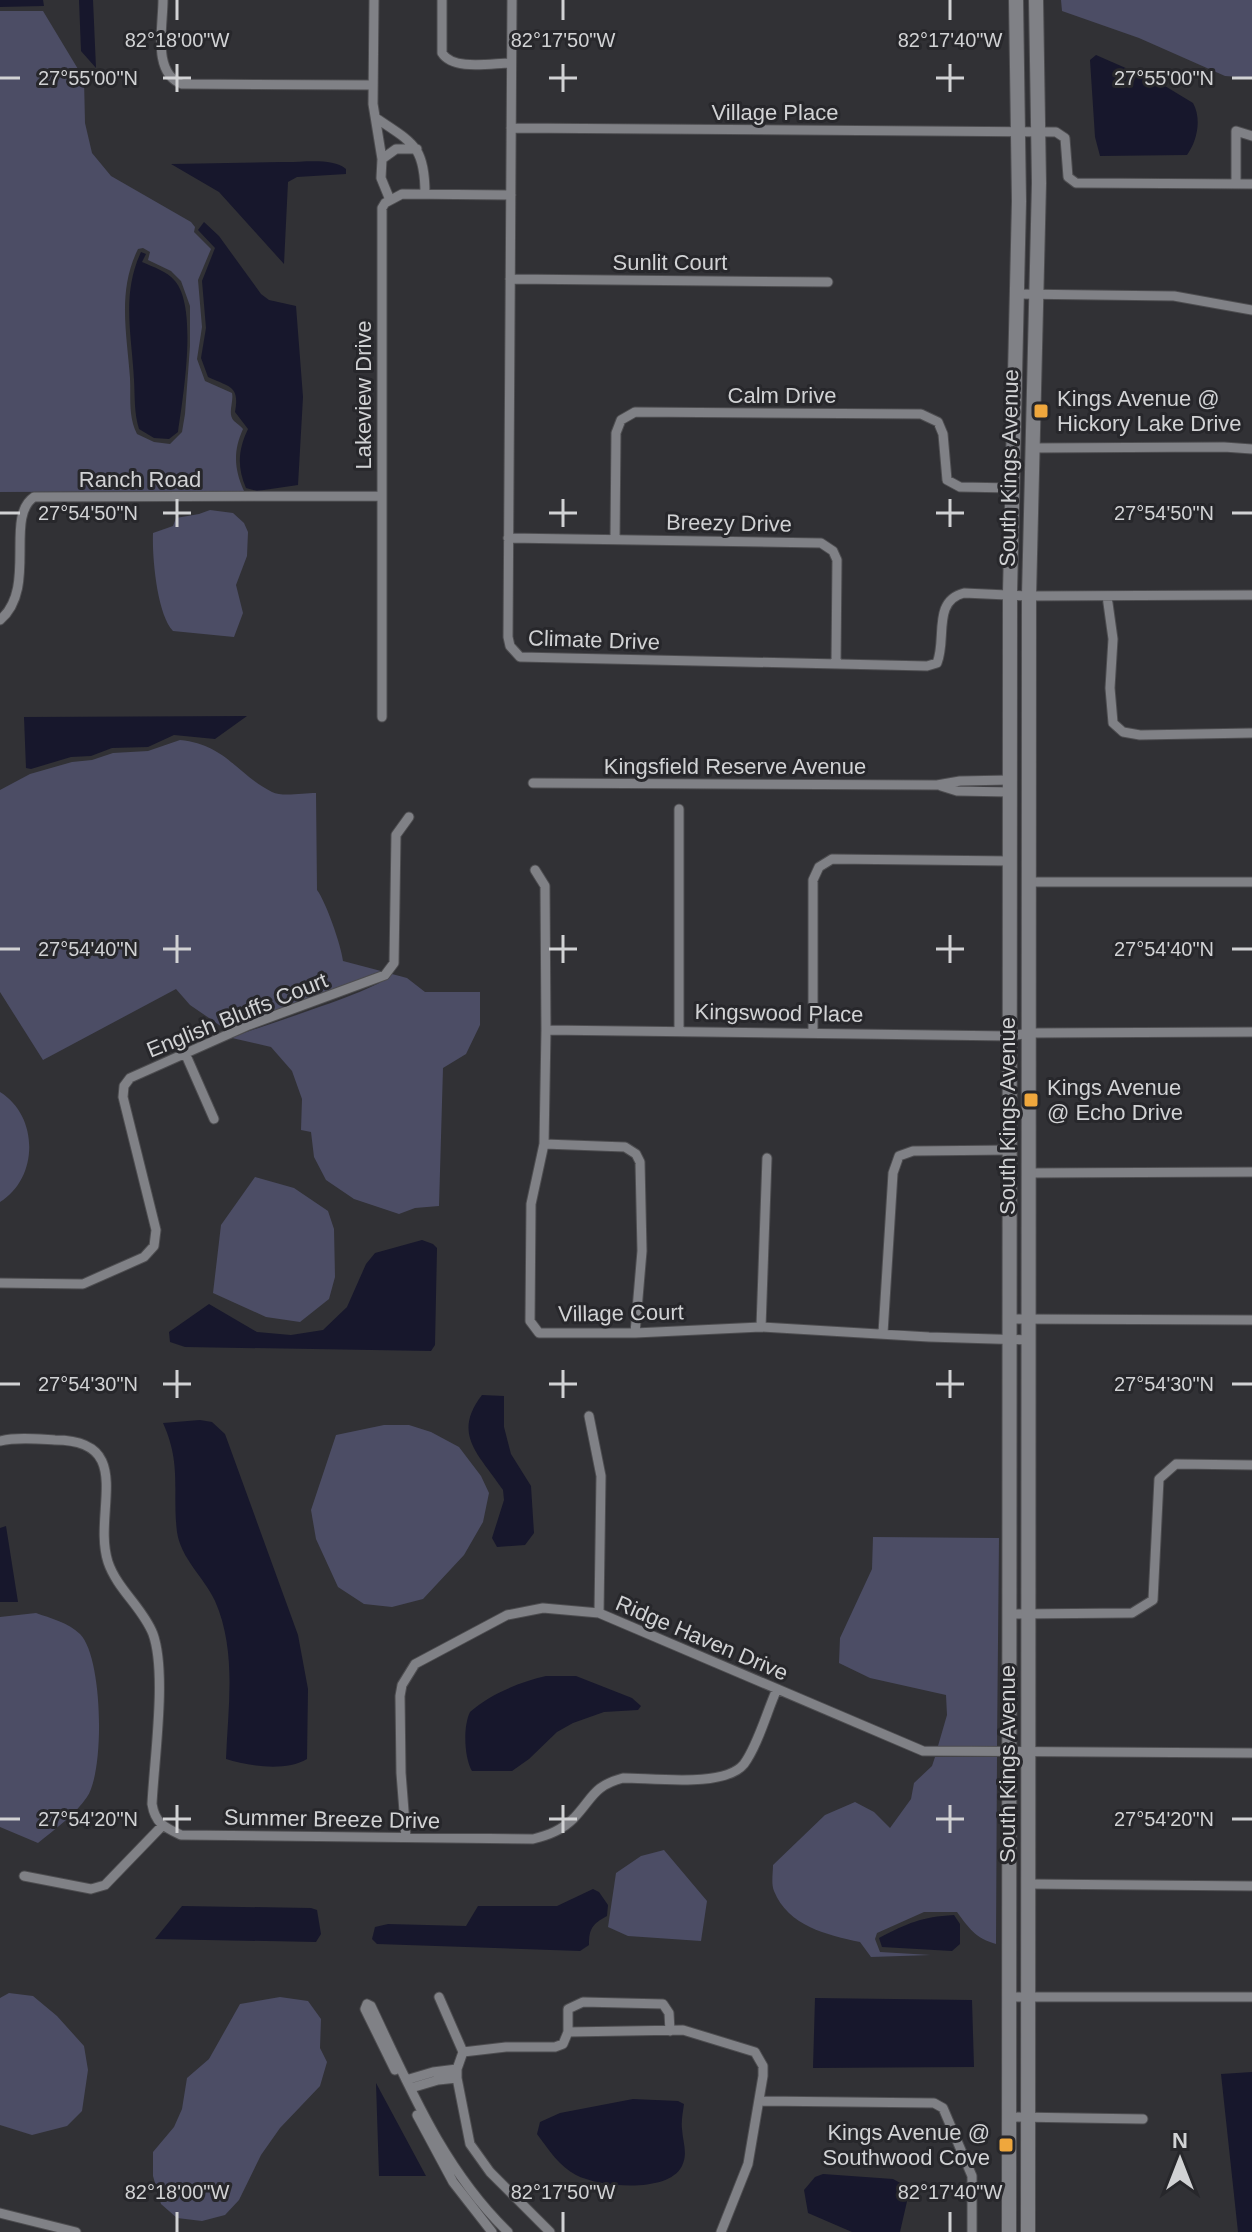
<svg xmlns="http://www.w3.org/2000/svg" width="1252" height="2232" font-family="Arial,sans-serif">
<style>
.green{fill:#4c4d65;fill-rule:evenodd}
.water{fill:#17172c}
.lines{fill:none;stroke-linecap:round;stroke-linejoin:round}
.minor-casing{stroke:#4d4d50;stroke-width:11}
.secondary-casing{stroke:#4d4d50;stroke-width:16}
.minor{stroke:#808186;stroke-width:9}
.secondary{stroke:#808186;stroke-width:14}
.ticks{fill:none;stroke:#d1d2d4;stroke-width:3}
.poi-dot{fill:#efa73d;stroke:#27272b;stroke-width:3}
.labels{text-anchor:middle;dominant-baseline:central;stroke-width:6;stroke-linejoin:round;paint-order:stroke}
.street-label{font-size:22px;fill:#d1d2d4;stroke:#27272b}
.poi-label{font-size:22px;fill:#d1d2d4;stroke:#27272b;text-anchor:start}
.ticks-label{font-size:20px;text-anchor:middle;fill:#d1d2d4;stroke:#27272b;stroke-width:6;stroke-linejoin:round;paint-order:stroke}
</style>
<rect width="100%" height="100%" fill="#313135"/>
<path class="green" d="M1061,0H1252V78L1225,76L1139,38L1062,11Z
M0,11H43L84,79L85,123L92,153L111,176L191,222L195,227L194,232L211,249L198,280L202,327L197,359L205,381L232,393C234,402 227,414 234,421C237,424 241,426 243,429C233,451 234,469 244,491L0,492ZM143,248L150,252L148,260L171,271L181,281L190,306V346L185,414L182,432L170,444L154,442L137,434C128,416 131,398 130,378C127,334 117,291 138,249Z
M210,510L233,513L244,523L248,532L247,556L236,585L243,613L234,637L173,631C157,614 152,557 153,533L173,526L176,518L199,514Z
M180,740C227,745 236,774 272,792C282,797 303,793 316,793L317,890C326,902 341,945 343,961L381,971L225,1029L190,1005L176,989L43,1060L0,992V790L30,774L72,762L92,760L113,753L148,751Z
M392,974L407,978L425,992H480V1025L466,1054L443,1068L439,1206L415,1208L399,1214L354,1199L326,1180L314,1157L311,1132L301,1130L302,1099L292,1071L271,1047L232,1038C261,1025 379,991 392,974Z
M0,1092C39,1116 39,1178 0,1202Z
M255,1177L294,1188L328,1211L334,1229L335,1277L329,1299L300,1322L266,1317L213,1293L221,1225Z
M384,1425H409L431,1432L459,1447L481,1476L489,1493L483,1522L464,1555L423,1599L392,1607L364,1604L338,1587L316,1539L311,1510L336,1435Z
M873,1537L999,1538L997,1746H938L947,1715L946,1695L870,1678L839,1663L840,1638L872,1569Z
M36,1613C50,1618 69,1623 80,1634C103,1657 105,1771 87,1797C75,1815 55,1829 38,1843L0,1827V1617Z
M935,1757H997L996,1944C975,1938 969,1928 957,1912H924L877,1933L875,1939L880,1952L931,1955L871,1957L860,1942C827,1935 788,1926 774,1891C771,1884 773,1873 773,1865L825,1815L855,1802L874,1812L890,1828L911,1799L914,1783L932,1766Z
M664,1850L707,1901L701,1941L628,1936L608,1927L616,1873L641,1856Z
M9,1993L33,1996L57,2016L84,2046L88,2070L82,2111L67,2126L32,2135L0,2125V1998Z
M280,1997L308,2001L321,2019L320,2048L327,2062L320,2086L280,2128L261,2155L239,2200L225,2215L202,2221L177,2218L161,2204L153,2176V2152L174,2127L182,2109L187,2078L209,2059L240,2004Z"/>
<path class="water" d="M0,0H43L44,6L0,7Z
M79,0H93L96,68L81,51Z
M1096,55L1160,83L1193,103C1202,119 1197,141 1187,155L1100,156L1095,137L1090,60Z
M282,162C300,163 332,157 346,169V174L297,177L288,182L284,264L219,192L171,164Z
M204,222L219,236L261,294L269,300L296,306L303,397L298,485L257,491L246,488C237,467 238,450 248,429L235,412C240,385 229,387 208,377L201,358L206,328L202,281L215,248L198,230Z
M141,252L146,254L142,262C153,267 167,271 175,281C198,308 183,397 178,432L169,439L154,438L139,429C134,413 135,398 134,380C132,336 121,295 141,252Z
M247,716L215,739L174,735L148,747L112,748L91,756L71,757L31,769L26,768L24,717Z
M422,1240L433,1244L437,1248L435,1345L431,1351L185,1347L170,1342L169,1332L209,1304L257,1332L291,1335L323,1330L347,1307L366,1264L375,1253Z
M482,1395L504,1396V1427L511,1454L531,1486L534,1533L525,1545L497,1547L492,1538L504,1500L503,1490C480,1455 451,1435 482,1395Z
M200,1420L212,1422L225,1434L298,1635L308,1689L307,1759C285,1772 249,1766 226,1759C228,1707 237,1651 215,1601C204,1577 181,1559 177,1532C172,1491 182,1465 163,1423Z
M6,1526L18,1602H0V1528Z
M546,1676H576L632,1698L641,1706L638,1710L604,1712L573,1723L557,1732L529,1759L512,1771H472C464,1757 463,1726 470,1712C490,1694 520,1682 546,1676Z
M593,1889L599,1892L608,1905L607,1916C592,1924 589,1929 589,1945L580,1951L377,1944L372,1939L375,1927L388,1924L466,1926L478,1906H557Z
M182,1906L311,1908L317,1910L321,1934L316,1942L155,1939Z
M954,1915L960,1924V1944L952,1951L882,1947L879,1938C908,1923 921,1917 954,1915Z
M815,1998L972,2000L974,2067L813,2068Z
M1252,2072V2232H1238L1221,2074Z
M376,2083L426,2176H379Z
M633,2099L678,2101L684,2104C683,2112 681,2121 682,2129C683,2143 688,2153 682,2166C668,2194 599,2187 576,2175C560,2167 548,2149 537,2134L540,2122L560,2113Z
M823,2174L893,2179L906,2186L908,2197L900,2232H852L808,2213L804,2190L815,2177Z"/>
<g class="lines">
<g class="minor-casing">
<path id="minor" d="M163,0C163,27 152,73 182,84L373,85
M374,0L373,104L382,159L381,178L390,200
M442,0V53C453,71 492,63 511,63
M512,0L508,637L510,646L520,657L927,666L937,663C947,639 932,601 964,593L1029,596L1252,595
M376,118C413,143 425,146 425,194
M511,128L1056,132L1065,138L1068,177L1076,183L1252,184
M382,159L396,149H417
M1236,184V131L1252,136
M510,279L828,282
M1016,294L1174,296L1252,310
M1032,448L1224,447L1252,449
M508,538L821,543L833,551L837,560L836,664
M615,539L616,433L621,420L635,412L921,414L938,422L943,434L947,480L960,487L1012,488
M1107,596L1113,639L1110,688L1113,723L1123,732L1140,735L1252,733
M0,620C38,588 4,517 34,497L380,496
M382,717V208L385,203L402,194L511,195
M533,783L937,785L960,781L1010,780
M941,786L957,791L1010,792
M679,809V1030
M535,870L545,886L546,1030L544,1144L531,1204L530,1321L539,1333H635L761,1327L929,1337L1029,1340
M1029,882H1252
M546,1030L1010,1036L1030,1033L1252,1032
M813,1031V880L819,867L832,859L1010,861
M185,1053L214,1119
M544,1144L625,1147L636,1154L640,1162L642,1251L635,1333
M1029,1173L1252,1172
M0,1283L83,1284L144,1257L154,1246L156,1230L123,1097L124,1086L130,1078L249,1025L385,975L394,963L396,835L409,817
M1011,1319L1252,1320
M761,1327L767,1158
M883,1333L893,1173L899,1156L913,1151L1011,1150
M589,1416L601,1476L599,1613
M0,1441C17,1437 37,1439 55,1440C137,1440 92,1512 108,1562C117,1589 143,1608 153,1634C167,1673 154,1760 152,1804C155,1823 164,1827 181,1835L533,1839C549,1835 562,1830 574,1818C593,1798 593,1786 623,1778C653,1778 725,1788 744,1764C758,1745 767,1711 777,1689
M1010,1614L1132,1613L1153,1600L1159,1479L1176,1464L1252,1465
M406,1837L401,1773L400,1696L402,1685L415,1664L507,1615L543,1608L599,1613L923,1751L1252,1753
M24,1876L91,1889L105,1885L162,1826
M1029,1884L1252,1886
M439,1997L463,2052L457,2069V2078L470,2144L490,2172L550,2232
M1010,1997H1252
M367,2004L371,2006C409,2086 443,2169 508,2232
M367,2004L365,2009L395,2070
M568,2032V2009L583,2002L663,2004L669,2013L670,2031
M463,2052L506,2047H555L563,2044L568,2032L683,2030L755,2052L763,2066V2076L748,2164L721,2232
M406,2080L433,2072L457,2069
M411,2088L438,2080L457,2078
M760,2101L934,2103L943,2108L972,2176V2232
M417,2115L453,2182L492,2232
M1009,2117L1143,2119
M0,2213L76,2232"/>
</g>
<g class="secondary-casing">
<path id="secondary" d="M1009,2232L1010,593L1019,201L1016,0
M1028,2232L1029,596L1039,183L1036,0"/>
</g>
<use href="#minor" class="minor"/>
<use href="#secondary" class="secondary"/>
</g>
<path class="ticks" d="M177,0V20M563,0V20M950,0V20M177,64V92M563,64V92M950,64V92M0,78H20M163,78H191M549,78H577M936,78H964M1232,78H1252M177,499V527M563,499V527M950,499V527M0,513H20M163,513H191M549,513H577M936,513H964M1232,513H1252M177,935V963M563,935V963M950,935V963M0,949H20M163,949H191M549,949H577M936,949H964M1232,949H1252M177,1370V1398M563,1370V1398M950,1370V1398M0,1384H20M163,1384H191M549,1384H577M936,1384H964M1232,1384H1252M177,1805V1833M563,1805V1833M950,1805V1833M0,1819H20M163,1819H191M549,1819H577M936,1819H964M1232,1819H1252M177,2212V2232M563,2212V2232M950,2212V2232"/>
<g class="poi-dot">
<rect x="1033" y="403" width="16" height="16" rx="4"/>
<rect x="1023" y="1092" width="16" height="16" rx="4"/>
<rect x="998" y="2137" width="16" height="16" rx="4"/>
</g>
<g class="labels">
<g class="street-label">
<text x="775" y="112">Village Place</text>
<text x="670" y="262">Sunlit Court</text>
<text transform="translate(363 395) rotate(-90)">Lakeview Drive</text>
<text x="782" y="395">Calm Drive</text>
<text transform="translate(1009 468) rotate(-89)">South Kings Avenue</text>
<text x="140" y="479">Ranch Road</text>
<text transform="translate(729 523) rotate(1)">Breezy Drive</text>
<text transform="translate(594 640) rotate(2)">Climate Drive</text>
<text x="735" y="766">Kingsfield Reserve Avenue</text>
<text transform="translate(779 1013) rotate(1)">Kingswood Place</text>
<text transform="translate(237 1015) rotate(-22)">English Bluffs Court</text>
<text transform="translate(1007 1116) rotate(-90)">South Kings Avenue</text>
<text transform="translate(621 1313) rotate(-1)">Village Court</text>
<text transform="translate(702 1638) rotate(23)">Ridge Haven Drive</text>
<text transform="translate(1007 1764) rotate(-90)">South Kings Avenue</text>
<text transform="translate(332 1819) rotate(1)">Summer Breeze Drive</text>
</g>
<g class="poi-label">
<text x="1057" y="398">Kings Avenue @<tspan x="1057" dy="25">Hickory Lake Drive</tspan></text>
<text x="1047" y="1087">Kings Avenue<tspan x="1047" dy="25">@ Echo Drive</tspan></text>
<text x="990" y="2132" text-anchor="end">Kings Avenue @<tspan x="990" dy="25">Southwood Cove</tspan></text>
</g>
</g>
<g class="ticks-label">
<text x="177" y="47">82°18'00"W</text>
<text x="563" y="47">82°17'50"W</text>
<text x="950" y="47">82°17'40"W</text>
<text x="88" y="85">27°55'00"N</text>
<text x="1164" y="85">27°55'00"N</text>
<text x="88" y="520">27°54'50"N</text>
<text x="1164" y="520">27°54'50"N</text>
<text x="88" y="956">27°54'40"N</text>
<text x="1164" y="956">27°54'40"N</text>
<text x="88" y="1391">27°54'30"N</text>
<text x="1164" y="1391">27°54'30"N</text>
<text x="88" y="1826">27°54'20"N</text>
<text x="1164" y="1826">27°54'20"N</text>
<text x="177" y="2199">82°18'00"W</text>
<text x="563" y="2199">82°17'50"W</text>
<text x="950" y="2199">82°17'40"W</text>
</g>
<g transform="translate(1180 2160)" stroke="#27272b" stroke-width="6" paint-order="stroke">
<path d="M0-6L14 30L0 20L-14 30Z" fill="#d1d2d4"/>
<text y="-12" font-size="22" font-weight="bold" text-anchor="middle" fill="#d1d2d4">N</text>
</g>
</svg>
